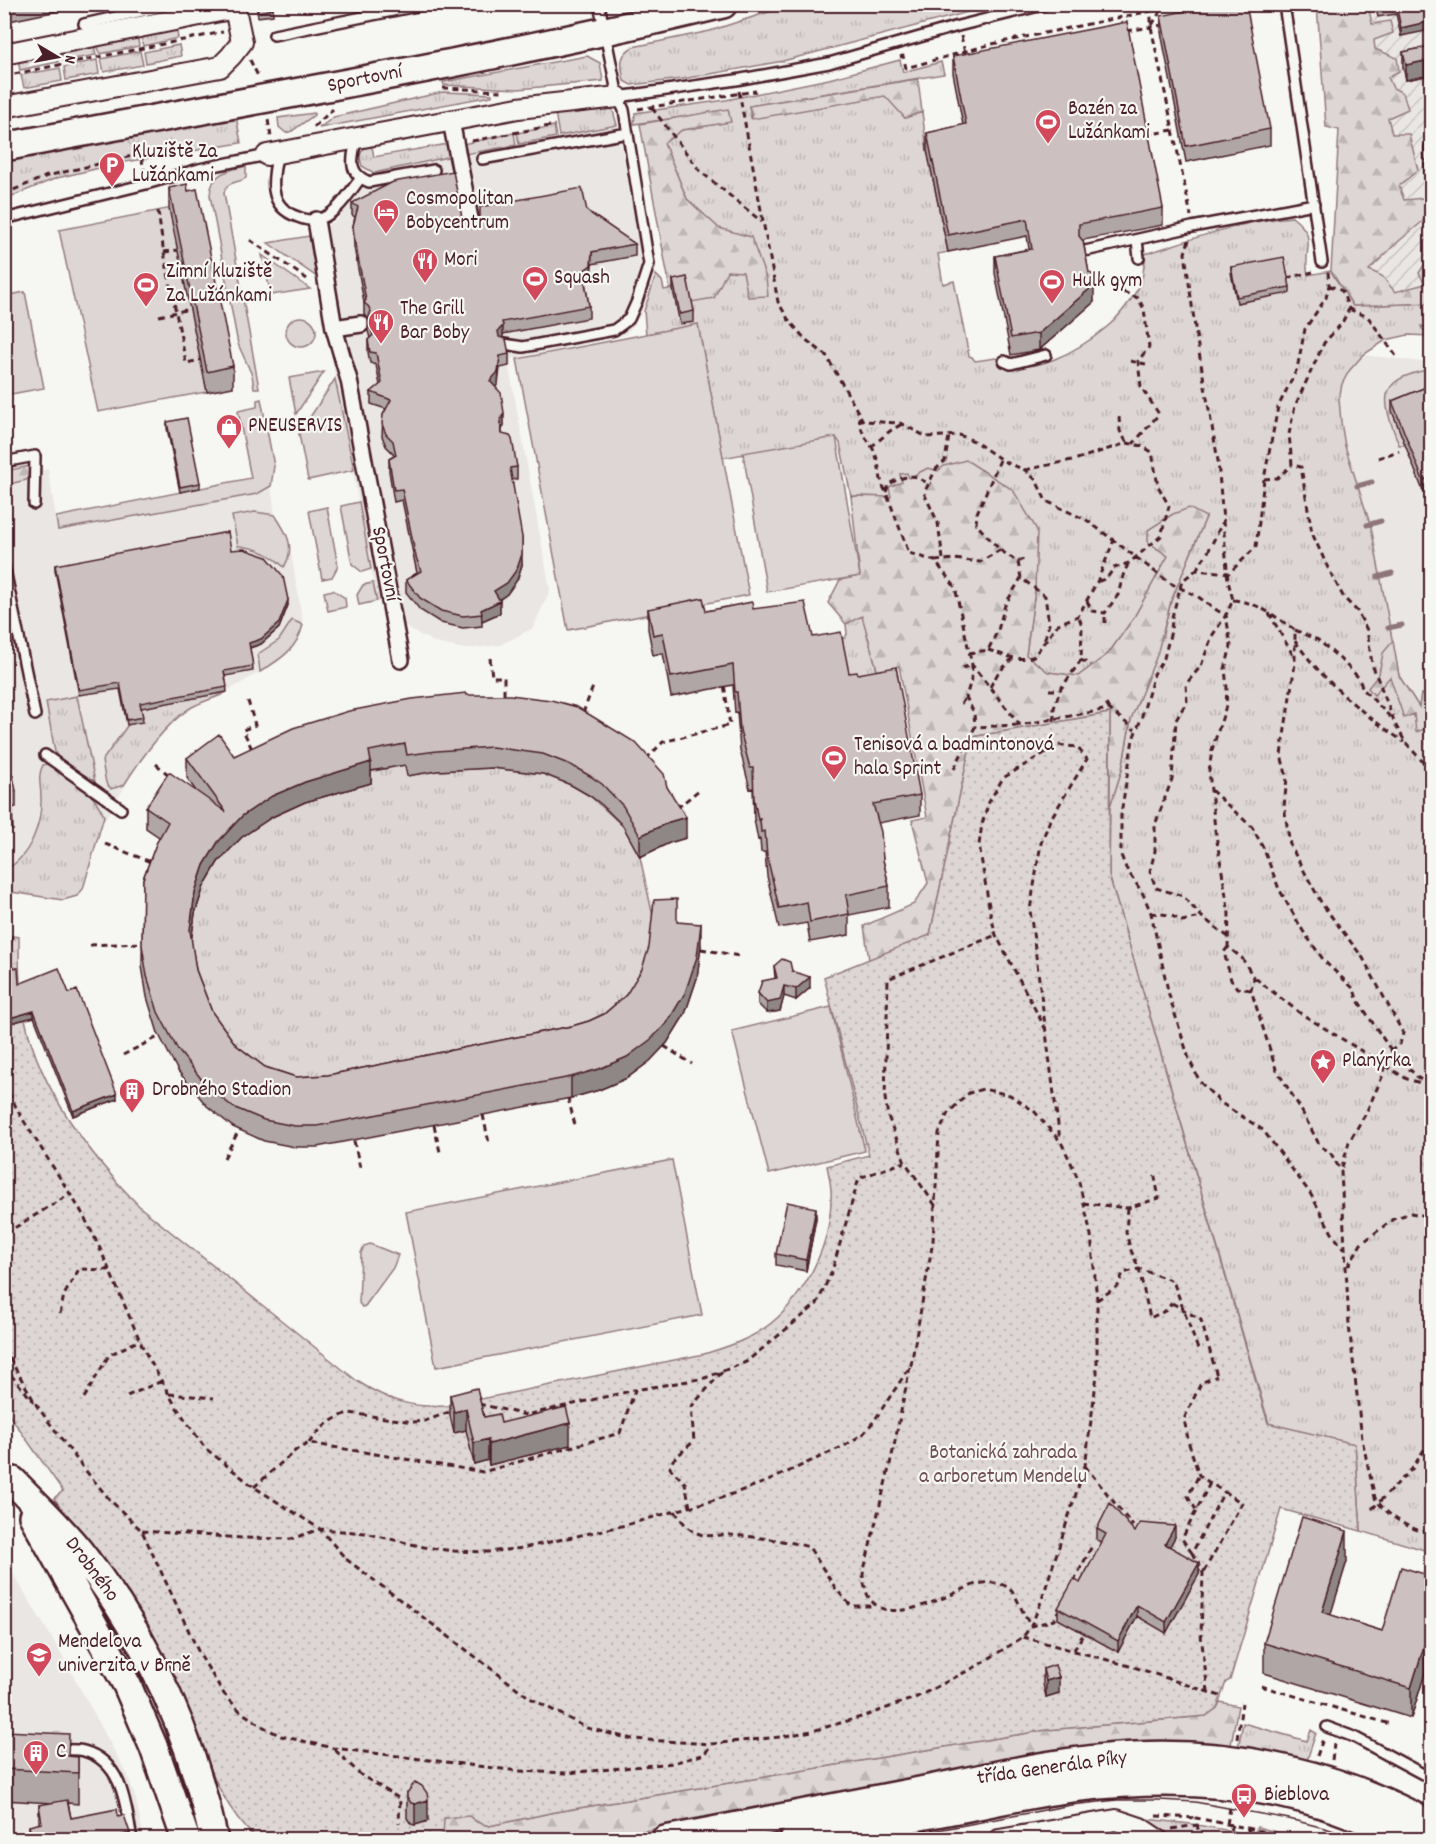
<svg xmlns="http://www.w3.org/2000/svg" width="1436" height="1844" font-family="Dekko,sans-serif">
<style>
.built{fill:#e9e6e3}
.industrial{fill:url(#industrial-furrows)}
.grass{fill:url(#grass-tufts);stroke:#947a80;stroke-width:1.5}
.forest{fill:url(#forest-firs);stroke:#947a80;stroke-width:1.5}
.park{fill:#ddd6d5;stroke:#947a80;stroke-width:1.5}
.garden{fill:url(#garden-dots);stroke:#947a80;stroke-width:1.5}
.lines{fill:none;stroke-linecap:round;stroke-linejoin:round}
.stream{stroke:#8e747a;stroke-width:5}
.service-casing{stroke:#4a1f2b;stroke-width:14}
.pedestrian-casing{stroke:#4a1f2b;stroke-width:20}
.minor-casing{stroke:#4a1f2b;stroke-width:24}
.secondary-casing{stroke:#4a1f2b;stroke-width:32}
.path{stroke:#4a1f2b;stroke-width:3;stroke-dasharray:6 4.5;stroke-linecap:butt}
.service{stroke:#f6f6f2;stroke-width:9}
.pedestrian{stroke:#f6f6f2;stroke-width:15}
.minor{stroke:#f6f6f2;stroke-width:20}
.secondary{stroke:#f6f6f2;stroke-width:27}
.tram{stroke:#4a1f2b;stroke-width:1.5}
.path-bridge{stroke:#4a1f2b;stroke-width:3;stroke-dasharray:6 4.5;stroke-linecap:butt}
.wall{fill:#afa6a5;stroke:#4a1f2b;stroke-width:1.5}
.shaded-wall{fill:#8f8786;stroke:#4a1f2b;stroke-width:1.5}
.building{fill:#ccc1c0;stroke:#4a1f2b;stroke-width:1.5}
.labels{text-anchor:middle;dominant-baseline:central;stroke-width:4.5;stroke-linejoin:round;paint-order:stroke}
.street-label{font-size:21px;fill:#4a1f2b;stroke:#f6f6f2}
.poi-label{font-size:21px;fill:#4a1f2b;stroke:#f6f6f2;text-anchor:start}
.park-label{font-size:21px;fill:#6f4d56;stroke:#f6f6f2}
</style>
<defs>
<pattern id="industrial-furrows" width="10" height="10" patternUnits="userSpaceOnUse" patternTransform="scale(1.5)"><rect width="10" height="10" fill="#e9e6e3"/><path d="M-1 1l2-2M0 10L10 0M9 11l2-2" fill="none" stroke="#c9c5c3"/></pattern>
<pattern id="grass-tufts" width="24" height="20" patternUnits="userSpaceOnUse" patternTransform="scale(1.5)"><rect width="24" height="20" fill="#ddd6d5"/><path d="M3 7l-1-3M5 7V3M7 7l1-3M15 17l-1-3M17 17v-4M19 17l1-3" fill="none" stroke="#bfb7b7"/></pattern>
<pattern id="forest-firs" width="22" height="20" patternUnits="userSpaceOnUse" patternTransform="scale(1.5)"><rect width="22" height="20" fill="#ddd6d5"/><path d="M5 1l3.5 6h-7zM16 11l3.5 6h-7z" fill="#bfb7b7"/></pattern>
<pattern id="garden-dots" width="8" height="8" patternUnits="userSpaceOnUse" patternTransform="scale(1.5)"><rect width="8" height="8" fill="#ddd6d5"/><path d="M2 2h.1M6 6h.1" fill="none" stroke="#bfb7b7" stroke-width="1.8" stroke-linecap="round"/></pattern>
</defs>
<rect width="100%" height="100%" fill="#f6f6f2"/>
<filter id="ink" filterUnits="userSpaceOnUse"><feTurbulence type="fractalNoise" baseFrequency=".0167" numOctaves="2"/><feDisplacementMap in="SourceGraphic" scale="12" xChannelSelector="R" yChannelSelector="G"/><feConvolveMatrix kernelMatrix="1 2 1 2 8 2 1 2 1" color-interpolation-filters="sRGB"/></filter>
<g filter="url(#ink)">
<path class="built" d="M617,125L640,245L642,258L641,265L656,270L640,316L626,334L615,338L511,359L512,366L509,367L550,590L533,628L500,645L465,649L436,643L409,629L377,601L309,236L337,220L348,205L356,185L374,173Z
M1363,355L1422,362L1431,361L1432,698L1421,694L1419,708L1399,676L1371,527L1345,446L1341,422L1339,399L1342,384L1349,371Z
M48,469L58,530L257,494L271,486L275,515L285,530L290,546L303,625L300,638L293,648L280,660L219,696L191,708L164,731L141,760L104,821L101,808L86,789L40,771L41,797L36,830L29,847L14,865L5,870V471L32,472Z
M4,1559L59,1650L128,1776L136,1800L144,1839H5Z"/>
<path class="industrial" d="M1363,5H1431V303L1353,306Z"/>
<path class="grass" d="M793,4H995V5L783,61L682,79L631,85L624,81C621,66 618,55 633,47L710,31Z
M176,27L178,38L143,46L141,34Z
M137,35L139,46L100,54L97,43Z
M94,44L96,55L63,61L60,50Z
M179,45L181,56L146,63L144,52Z
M56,51L58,62L20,70L18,59Z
M140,51L143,65L104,72L101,59Z
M587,56L600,63L603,81L518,89L444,85L443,82Z
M97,60L99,74L66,80L64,67Z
M900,60L903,72L941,62L944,74L749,106L751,118L886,95L905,118L922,112L927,150L948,252L938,254L943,284L954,281L969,356L972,357L975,361L996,358C1028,382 1082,348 1108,326C1118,318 1125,308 1132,298C1135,293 1140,287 1141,282C1144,274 1144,263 1145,254C1193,239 1240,221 1292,217C1320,238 1302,248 1308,275L1331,271L1353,306L1431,303V329L1421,326L1422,329L1431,333V336L1408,335L1386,340L1363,355L1349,371L1342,384L1339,399L1341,422L1345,446L1371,527L1399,676L1419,707L1421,694L1431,698V1552L1361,1531L1355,1444L1269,1424L1109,875L1110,807L1122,769L1131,719L1163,634L1171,601L1206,517L1148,542L1168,556L1133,619L1108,654L1078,676L1048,672L1026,655L1035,590L938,471L928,468L909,478L900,474L902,482L891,497L851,496L840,443L836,437L723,458L698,325L646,334L644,311L656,275L662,281L664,290L688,286L727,271H742L751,237L719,229L687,199L664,143L682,130L730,122L728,110L634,124L635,113L726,100L829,79Z
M60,68L62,81L24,88L21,75Z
M443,92L492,94V96L319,128L334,117Z
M610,107L613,111L617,125L559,136L555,112Z
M314,113V115L292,131L286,133L279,127L278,118Z
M236,116L241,143L125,162L57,178L5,199V161Z
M554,126L556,137L519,144L517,133Z
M514,133L516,145L460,155L458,145Z
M453,143L459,174L452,175L448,157L374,173L362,166C359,157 359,151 368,146L372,147L374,157Z
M1431,369V396L1405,445H1399C1382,400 1374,380 1431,369Z
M862,615L880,680L845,697L840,639L845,638L847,634L846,624Z
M227,692C216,698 203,701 192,707C166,722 140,760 124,785L111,789L106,783L102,761L140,708Z
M77,696L95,782L58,758L55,752L46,702Z
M47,764C70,776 94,791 104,816L83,889L77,896L63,900L5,891V870C30,857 42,824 41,797C41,785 37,776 43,765Z
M405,765L408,776L437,771L492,768L543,774L571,785L590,796L623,826L640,857L654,921L652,950L626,1015L296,1097L212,1033L190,951L195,913L204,886L218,862L242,837L263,821L305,802L371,783L369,772Z
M1243,1723L1307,1741L1311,1730L1316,1733L1307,1760L1238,1748Z
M1146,1819L1191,1824L1254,1835L1257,1827L1302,1839H1173L1145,1821Z
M1102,1829L1133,1839L1060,1840Z"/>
<path class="forest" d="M1317,5H1368L1372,24L1390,21L1393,33L1374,40L1375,49L1397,58L1399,71L1388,77L1393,88L1403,93L1408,109L1388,118L1392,134H1409L1418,170L1399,186L1404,200L1424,198L1428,217L1399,241L1369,270L1382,276L1395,292L1425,284L1419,273L1428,259L1431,260V303L1353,306L1331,271L1339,130L1326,127Z
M918,79L922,112L905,118L885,96L752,119L749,106Z
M728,109L731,122L682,130L664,143L687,199L719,228L751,237L766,278L768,296L748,297L743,272L727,271L714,298L691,302L688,286L670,289L640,124Z
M966,460L1013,490L1037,530L1035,590L1026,655L1048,672L1078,676L1108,654L1133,619L1168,556L1148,542V530L1173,514L1189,508L1206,517L1171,601L1157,655L1131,719L1122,769L1110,807V713L972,737L930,935L869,960L864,926L914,904L928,883L912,820L927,817L899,666L896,667L899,682L880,680L862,616L846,624L828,603L840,580L860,576L851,496L891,497L889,487L902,482L900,474L907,473L909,478L928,468L938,471L944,466Z
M30,466L31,472L26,480L5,485V471Z
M1393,641L1399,676L1419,707L1421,694L1431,698V727L1416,732L1414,714L1404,718L1390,677L1374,695L1368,688L1379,674L1383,653Z
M1220,1702L1238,1706L1230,1750L896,1784L601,1839L443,1840V1818L469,1816L477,1822L489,1826L555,1812L1046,1730L1206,1716L1217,1708Z"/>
<path class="park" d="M246,166V178C237,184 227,180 224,193L259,388H254L252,375L238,344L210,195C211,173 228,170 246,166Z
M187,205L233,387L98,412L59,230Z
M309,236L317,277L268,243Z
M262,255L310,289L271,295Z
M25,292L44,388L5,395V296Z
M286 332a15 15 0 1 1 30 0a15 15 0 1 1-30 0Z
M698,324L749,595L568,630L517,359Z
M324,372L296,414L289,378Z
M335,379L354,470L308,480L299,434Z
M261,399L274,466L271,486L257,494L58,530L56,517L251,478L238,411L257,407V400Z
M836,437L860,576L767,592L743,453Z
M359,502L371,569L362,572L352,564L341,506Z
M327,507L338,566L332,577L322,579L309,511Z
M255,512L275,515C287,533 296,547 284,567C271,554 256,547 238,546L232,516Z
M373,583L377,601L359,605L357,595L363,585Z
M333,590L345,598L346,607L328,611L324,592Z
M292,620L303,625C297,649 281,659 260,672L258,654L279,640Z
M831,1007L865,1151L769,1174L732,1031Z
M672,1160L702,1315L436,1367L406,1212Z
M370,1244L398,1255L393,1268L365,1306L362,1307L359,1303L361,1253L364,1246Z"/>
<path class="garden" d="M1110,713L1109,875L1268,1423L1355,1444L1361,1531L1281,1509L1230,1680L1226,1682L1217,1708L1206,1716L1046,1730L555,1812L489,1826L477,1822L469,1816L444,1818L443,1839H257C214,1801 202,1741 179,1690C146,1621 99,1560 54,1498L63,1491L5,1409L4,940L12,941L13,936L19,937C19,965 19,992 25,1019C39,1089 92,1158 141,1208L357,1381C387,1400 410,1408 446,1406L704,1354C717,1350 731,1346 743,1340C795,1318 831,1253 831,1198C832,1187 829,1176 827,1166L869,1155L824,977L930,935L972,737Z"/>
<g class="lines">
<path class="stream" d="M1357,486L1372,482
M1367,525L1381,521
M1378,577L1392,573
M1388,628L1402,625"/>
<g class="service-casing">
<path id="service" d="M1284,4L1322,262
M84,24L174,4
M274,35L427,4
M618,97L736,80L829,63L958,26L1047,4
M356,140C352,159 347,173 369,182L434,170
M278,153C272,178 267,207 298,217C303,219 310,221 316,220C336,216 349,193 360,179
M482,159L628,133
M4,219L146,184L199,169L267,155
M1137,240L1139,258
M1085,251L1192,227L1314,204
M504,344L523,347L614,330L629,319L637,301L649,264L624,110L618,97L599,4
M1004,361L1011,364L1046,355
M4,462L35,456L34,504
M4,565L35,715
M45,755L121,809
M1327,1727L1354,1737L1432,1779
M56,1750C65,1750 76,1749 84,1751C123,1762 126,1806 132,1840"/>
</g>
<g class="pedestrian-casing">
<path id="pedestrian" d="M451,121L471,224
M316,220L334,328L349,380L401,660
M334,328L361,324"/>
</g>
<g class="minor-casing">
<path id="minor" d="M4,54L235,8
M4,107L220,67L231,56L242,42L234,4
M267,155L518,108L618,97
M999,1840L1116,1820L1140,1828L1158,1840"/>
</g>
<g class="secondary-casing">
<path id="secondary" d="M4,147C244,101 485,62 723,4
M13,1481C35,1504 59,1526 79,1551C147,1635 191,1734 214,1840
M33,1516L127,1685L154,1748L186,1840
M665,1840C750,1823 835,1807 920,1791C990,1777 1063,1759 1135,1756C1238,1751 1342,1775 1432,1826
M794,1840C852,1829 910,1818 968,1807C1005,1800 1042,1791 1080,1787C1192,1774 1307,1784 1406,1840"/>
</g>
<path class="path" d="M1187,4L1195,10
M1245,10L1269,4
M1152,25L1165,4
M1127,31L1162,25
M961,36L965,53
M900,57L903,56L906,68L992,44L1151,11V27L1173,130L1146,135
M250,60L259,78
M4,76L223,32
M443,88L502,91
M739,91L778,302L788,319L805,339L826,355L863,421L900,423L927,437L959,435L974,441L1003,461L1025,470L1036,480L1046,501L1088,521L1170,583L1197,596L1218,611L1226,615L1212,636L1201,666L1186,684L1187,701L1176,720L1172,779L1155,825V851L1150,871L1156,888L1183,896L1202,917L1227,936
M652,108L700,171L762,222
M638,109L756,91
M268,120L271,137
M314,127L333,109
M1173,130L1191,216
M472,141L555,125
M4,194L47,176L141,154L144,171
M158,211L163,247L186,363L201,360
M250,240L310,281
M1189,240L1185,253L1196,335L1218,461L1228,581L1233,600L1226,615L1231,646L1225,669L1227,688L1226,706L1212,750L1209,771L1215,829L1229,914L1228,947L1242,958L1254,978L1251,990L1276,1069L1299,1106L1320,1146L1330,1152L1341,1171L1349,1325L1362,1439L1375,1498C1386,1515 1412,1532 1432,1533
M164,252L178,250
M1328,272L1329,285L1326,298L1305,329L1297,369L1278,407L1264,479L1256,547L1229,573L1196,570L1182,581L1172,617L1171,631L1164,658L1154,674L1141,719L1133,739L1121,814V855L1126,868L1143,894L1151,913L1169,995L1189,1059L1200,1082L1221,1103L1263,1130L1310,1193L1332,1233L1344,1250
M1287,278L1313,272
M1329,285L1342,291L1349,309L1342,323L1324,343L1295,406L1289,434L1292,465L1301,467L1312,533L1327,566L1344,598L1357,611L1367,630L1372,664L1396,726L1406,743L1432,772
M1123,292L1138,298L1144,309L1149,347L1138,361L1141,387L1159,414L1133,444
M1349,309L1368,317L1396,356
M159,316L190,309
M1130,361L1146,364
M859,417C862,438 866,435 874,451C881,465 878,479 886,492L909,553L935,561L955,587L972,665L1020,725L1109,709L1135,730
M1119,417L1120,431L1127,443
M871,447L890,431L902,424
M1378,458L1399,451
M1000,460L977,513L976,524L1000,550L1018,562L1021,578L1045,596L1049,624L1043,644
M1025,470L1077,459L1127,443L1142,446L1152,452L1158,486L1169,506L1161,536L1129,563L1114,568L1107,578L1097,582
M1264,479L1277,478L1292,465
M886,492L889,484C896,480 910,474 917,477C922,480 924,482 931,483
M943,559L938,523L924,493L936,469L945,461L949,436
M935,561L954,559L980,562L1000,550
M1018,562L1025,558
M1196,570L1208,552L1224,519
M1233,600C1258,602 1274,616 1295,630V664L1281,755L1287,778L1284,806L1290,845L1322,904L1363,958L1403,1033L1400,1044L1392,1050L1386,1064L1383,1075L1366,1113L1349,1142L1341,1171
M1087,601L1092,611L1105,613L1118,595L1124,572L1128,565
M1269,613L1294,657
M1105,623V613
M1295,630L1318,640L1339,658L1358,677L1363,689L1392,719
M1295,641C1325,683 1363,714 1404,742
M988,650C1002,654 1019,663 1034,656L1058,624L1078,616L1097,582L1114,540
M969,653L988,650L998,630L1005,605L1021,578
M490,658L492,677H504V698
M1081,660L1091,665
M962,668L972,665L971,680L966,697L974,713L975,727
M990,687L998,673L1013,658
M1049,690H1060
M248,701L255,725L243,730L252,749
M961,704L966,697
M1106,704L1109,709
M583,713L594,684
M1054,721V708L1060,690L1081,660L1082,626L1079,617
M646,759L663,742L730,725L724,684
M156,764L170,776
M954,769L975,727L1020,725
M1211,790L1252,827L1263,847L1279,889L1303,931L1325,962L1354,989L1357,999L1388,1046L1417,1077L1432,1087
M677,808L699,790
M105,844L151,862
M1151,913L1170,915L1182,921L1201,917
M90,945L142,943
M1228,947L1224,952L1231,980L1237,988L1251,990
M701,949L739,956
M1255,978L1300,1013L1407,1079L1427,1085
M1046,1030L996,935L990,912L979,845L982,824L989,802L1003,778L1058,745L1077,747L1087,759L1050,820L1041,843L1030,910L1060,1140
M664,1046L692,1064
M123,1055L160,1036
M4,1083L20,1115L81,1211L98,1244L144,1350L175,1405L205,1448L254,1487L320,1529L346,1559L530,1698L587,1728L632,1739L711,1744
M568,1098L575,1125
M483,1115L489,1143
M434,1125L440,1152
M354,1141L360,1168
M224,1158L239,1130
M1083,1203L1128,1208L1159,1198L1154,1172
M935,1205L905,1162L888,1116L885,1098L888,979L996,935
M1128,1208L1126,1232L1130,1248L1139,1269L1150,1318L1165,1311L1172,1303
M6,1233L70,1194
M1348,1266L1361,1244L1393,1219L1411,1213L1432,1217
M1097,1300L1118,1286L1123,1273L1139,1269L1173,1281L1199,1352
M60,1314L64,1295L79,1269L109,1270
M4,1349L37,1406L81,1465L110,1500L142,1531L200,1655L224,1694L241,1712L262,1726L281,1736L333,1748L518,1771L566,1773L623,1768L673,1763L705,1754L711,1744L780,1737L812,1731L865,1716L917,1697L977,1666L1023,1637L1031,1626L1041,1602L1085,1466L1097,1375V1300L1091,1235L1079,1182L1073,1167L1061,1142L1034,1111L1010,1095L983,1089L969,1093L948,1113L939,1133L933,1241L911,1365L874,1421L863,1434L846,1445L768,1481L721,1498L626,1525L523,1548L488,1552L454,1551L424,1547L365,1533L320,1529L291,1539L243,1538L142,1531
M4,1367L34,1402
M910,1367L892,1456L863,1574C866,1641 941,1598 976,1584C1019,1577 1013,1600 1031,1626L1054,1620L1058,1611
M169,1394L214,1398
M127,1396L162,1381
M84,1398L109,1355L140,1340
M479,1404L526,1415L635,1390
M309,1443C319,1429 332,1418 349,1413L414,1422L425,1421L452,1411
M1085,1466L1133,1526
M254,1487L296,1450L309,1443L483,1472L620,1433L635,1390L705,1378L746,1362L817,1304L832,1271L859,1178L905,1162
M690,1507L685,1483L670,1468L673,1460L694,1441L691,1407L722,1372
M1372,1509L1412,1469L1432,1437
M1196,1510L1188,1496L1199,1475
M675,1511C682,1522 690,1532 703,1535C711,1537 722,1534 731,1535C757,1537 784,1540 809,1547L836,1589L851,1606H874
M1192,1553L1182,1539L1210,1483
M1195,1569L1203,1573L1242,1503L1210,1483L1199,1475L1189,1444L1184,1419L1201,1383L1217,1376
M1074,1581L1093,1544
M1023,1637L1137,1668L1223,1697
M1074,1650L1084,1633
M1261,1686L1390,1724
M1208,1692L1201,1635L1203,1573L1192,1553L1224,1492
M1237,1739L1242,1703
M335,1750L361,1775L400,1799L399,1823
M1317,1756L1323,1739
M1332,1760L1334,1744
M1156,1816L1196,1818
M1227,1824L1230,1808
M1247,1828L1291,1838
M1172,1829L1197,1825
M1200,1840L1196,1818L1247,1828L1253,1840
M1227,1840L1232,1825"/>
<use href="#service" class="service"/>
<use href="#pedestrian" class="pedestrian"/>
<use href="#minor" class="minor"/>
<use href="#secondary" class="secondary"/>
<path class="tram" d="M885,1840L1071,1805L1117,1800H1160L1195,1802L1289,1819L1328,1829L1360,1840"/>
<path class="path-bridge" d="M1172,1303L1201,1320L1217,1376"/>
</g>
<path class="wall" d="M4,4H92L4,22Z
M256,4H273V15L258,17Z
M1375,4H1431L1401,36L1396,14L1378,17Z
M1161,16L1270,129V145L1186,162L1161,32Z
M1431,46V113L1425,76L1406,80L1403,67V52Z
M953,56L1163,208V225L1083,240L1094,302L1039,350L1011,355L995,273V256L1029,249L1027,236L948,252L927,150V133L963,125L953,73Z
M1431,134V185L1424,174V146Z
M169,188L233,366V387L207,392L169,208Z
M352,203L462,218L472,222L587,211L635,244V256L592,264L591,277L585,282L589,306V318L503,334L502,338L509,354V366L500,368L498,384L495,387L504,425L502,430V434L517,467V479L512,480L522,565L517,580L507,594L499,600L500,613L482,621V626L463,628L441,623L420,610L406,592V580L417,573L402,500L394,502L389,471V459L394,456L393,453L386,446L382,436L383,415L386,409L371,404V392L380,385L376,365L370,363L368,352V340L370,338L368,331V318L364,315V302L354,247L353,226L355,217L352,215Z
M1231,267L1290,287V293L1237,303L1231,272Z
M673,280L694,311V322L680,324L673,290Z
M1431,385L1423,491L1392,411V401Z
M167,422L200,483V488L180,492L167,428Z
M231,550L288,605L279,628L261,644L250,648L253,671L225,676L227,692L141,708L143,722L127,725L120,689L79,695L55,570V565Z
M648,609L706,611L753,609L813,637L849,673L858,674L920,795V815L878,823L883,860L889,886V907L849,915V935L810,942L807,923L779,928L767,876L765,852H761L760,839L758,840L754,819L753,788L750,789L740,750L737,712L735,713L733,685L671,697L663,653L653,655L648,629Z
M467,695L667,787L686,838L669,843L640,857L623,826L602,805L590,796L571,785L543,774L492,768L437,771L407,776L405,765L371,771V783L305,802L272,817L242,837L218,862L204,886L195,913L191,940L196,970L212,1012L236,1045L265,1067L296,1077L328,1075L572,1026L589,1021L604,1014L626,995L677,922L701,945L697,978L685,1014L667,1043L650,1061L627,1078L599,1090L571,1098L317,1147H295L264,1141L233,1127L207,1106L178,1071L158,1033L147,997L142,966L143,879L159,837L146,828V807L196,791L187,778V758L234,756Z
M4,778L16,791V807L12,808L13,830L4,828Z
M4,935L10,967L19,984L69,993L117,1099L73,1116L34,1017L6,1024L4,1017Z
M774,966L792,971L810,988L796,1000L784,996L780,1011L767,1013L758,1004V993L775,978Z
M816,1218L806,1271L776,1265V1254Z
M450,1395L484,1417L570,1445L489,1465L488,1460L474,1464L466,1430L454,1433L450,1416Z
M1097,1529L1175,1537L1169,1547L1199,1574L1166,1633L1137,1616L1118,1652L1058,1619V1608L1080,1583L1102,1542L1097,1540Z
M1347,1561L1330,1615L1382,1631L1431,1576V1676L1425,1673L1411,1718L1264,1673V1643Z
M1043,1669L1059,1693L1046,1697L1043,1684Z
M4,1731L69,1757H78V1804L68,1803L71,1818L118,1816L130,1833V1839H29V1826L39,1824V1805L52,1803L4,1800Z
M407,1793L428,1821L415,1825L411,1824L407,1818Z"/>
<path class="shaded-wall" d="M1431,21V30L1401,36V28Z
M1425,61V76L1406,80V65Z
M592,252L591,277L583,283V271Z
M1094,285V302L1039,350V333Z
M503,326V337L498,342V331Z
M500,356L498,384L490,393V381Z
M504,413V425L500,433V421Z
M1431,477V488L1423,491V480Z
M522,537V565L517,580L507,594L494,603V591Z
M288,600V605L279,628L261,644L249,648V643Z
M500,601V613L482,621L481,610Z
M371,762V783L305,802L272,817L242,837L218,862L204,886L195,913L190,951V930L195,892L204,865L218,842L242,816L272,796L305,782Z
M686,817V838L669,843L640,857V836L669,822Z
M701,924V945L697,978L685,1014L667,1043L650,1061L627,1078L599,1090L571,1098V1077Z
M810,977V988L796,1000V989Z
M784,986V996L780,1011L767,1013V1003Z
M34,1011V1017L6,1024V1019Z
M117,1094V1099L73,1116V1111Z
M816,1208V1218L806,1271V1260Z
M466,1409V1430L454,1433V1412Z
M570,1423V1445L489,1465V1444Z
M488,1439V1460L474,1464V1443Z
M1175,1526V1537L1165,1555V1544Z
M1347,1531V1561L1322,1643V1612Z
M1199,1563V1574L1166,1633V1622Z
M1137,1605V1616L1118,1652V1641Z
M1425,1643V1673L1411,1718V1688Z
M1059,1677V1693L1046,1697V1681Z
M428,1800V1821L415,1825V1804Z"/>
<path class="building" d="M4,4H18L4,7Z
M257,4H273V9L258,12Z
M1218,4H1246L1270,129L1186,146L1161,16Z
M1377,4H1431V21L1401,28L1396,5L1378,9Z
M1127,22L1163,208L1079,224V236L1083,241L1089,273L1092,274L1094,285L1039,333L1011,338L995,256L1032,249L1027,219L948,235L927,133L966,124L953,56Z
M1431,46V97L1425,61L1406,65L1403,52Z
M1431,134V169L1424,158V146Z
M453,171L462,218L472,222L480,216V207L582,188L587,211L635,244L592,252L591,265L583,271L589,306L502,322L503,326L498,331L499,337L506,339L509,354L500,356L498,372L490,381L501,393L504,413L500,421L502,434L510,436L512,439L517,467L510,468L522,537V554L517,569L507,583L494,591L500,601L481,610L482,614L463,616L441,611L420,598L406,580L421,571L416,557L402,489L394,490L389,459L396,455L393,441L386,434L382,424L383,415L391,400L371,392L382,383L376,353L370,352L368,340L373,335L368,319L371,311L368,306L364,303L366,300L354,236L353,226L358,207L352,203L393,182Z
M187,184L188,191L197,189L233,366L207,372L169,188Z
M1284,257L1290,287L1237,297L1231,267Z
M687,277L694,311L680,314L673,280Z
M1431,385V477L1423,480L1392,401Z
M187,418L200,483L180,487L167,422Z
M228,532L231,550L244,549L267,557L283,576L288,600L279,623L261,639L249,643L253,666L224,671L227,687L140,703L143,717L127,720L120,683L79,690L55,565Z
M703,598L706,611L752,602L753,609L805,602L813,637L841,632L849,673L857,672L858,674L896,667L920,795L873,804L881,832L883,860L889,886L846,895L849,914L810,922L807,902L779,908L767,856L765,831L761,832L760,819L758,820L754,799L753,768H750L740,730L737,692H735L733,665L671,677L663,633L653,635L648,609Z
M466,693L467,695H510L551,700L577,707L636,743L664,774L667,787L686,817L669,822L640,836L623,806L602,784L590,776L571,765L543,754L492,747L437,751L407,755L405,744L369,751L371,762L305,782L272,796L242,816L218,842L204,865L195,892L190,930L196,970L212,1012L236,1045L265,1067L296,1077L328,1075L572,1026L589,1021L604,1014L626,995L642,969L649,947L654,900L677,899V922L701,924L697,957L685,993L667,1023L650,1040L627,1057L599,1069L571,1077L317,1126H295L264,1120L233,1107L207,1086L178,1050L158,1012L147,976L142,945L143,879L156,844L168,822L146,807L169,772L226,812L187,758L219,734L234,756L293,728L349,711L412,699Z
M13,776L16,791L11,792L13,814L4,812V778Z
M4,935L12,936L10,967L18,968L19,984L59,968L69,993L77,990L117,1094L73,1111L34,1011L6,1019L4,1012Z
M782,959L790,962L792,971L810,977L796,989L784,986L780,1000L767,1003L758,993L762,981L777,978L774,966Z
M787,1202L816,1208L806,1260L776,1254Z
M477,1388L484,1417L499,1414L501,1423L566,1407L570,1423L489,1444L488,1439L474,1443L466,1409L454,1412L450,1395Z
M1110,1503L1135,1532L1140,1523L1175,1526L1165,1544L1199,1563L1166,1622L1137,1605L1118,1641L1058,1608L1074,1579L1080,1583L1106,1534L1097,1529Z
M1302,1517L1347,1531L1322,1612L1382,1631L1401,1567L1431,1576V1645L1425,1643L1411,1688L1264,1643Z
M1055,1665L1059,1677L1046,1681L1043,1669Z
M4,1731L69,1734L68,1756L78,1757V1773L4,1769Z
M415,1782L422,1786L427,1793L428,1800L415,1804L411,1803L407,1797V1793Z
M67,1800L71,1818L117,1809L118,1816L124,1815L130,1833L122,1835L123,1839H32L29,1826L42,1823L39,1805Z"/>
</g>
<defs>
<g id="stadium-pin" transform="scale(1.35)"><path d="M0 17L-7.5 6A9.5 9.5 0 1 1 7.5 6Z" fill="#d1495b" stroke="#f6f6f2"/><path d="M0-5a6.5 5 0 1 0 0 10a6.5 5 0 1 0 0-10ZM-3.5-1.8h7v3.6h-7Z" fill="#fff"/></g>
<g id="parking-pin" transform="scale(1.35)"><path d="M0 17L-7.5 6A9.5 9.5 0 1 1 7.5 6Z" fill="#d1495b" stroke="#f6f6f2"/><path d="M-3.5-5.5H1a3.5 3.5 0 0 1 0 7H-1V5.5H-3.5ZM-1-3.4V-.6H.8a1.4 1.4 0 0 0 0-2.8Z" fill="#fff"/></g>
<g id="hotel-pin" transform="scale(1.35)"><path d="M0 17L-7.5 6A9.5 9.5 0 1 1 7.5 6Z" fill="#d1495b" stroke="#f6f6f2"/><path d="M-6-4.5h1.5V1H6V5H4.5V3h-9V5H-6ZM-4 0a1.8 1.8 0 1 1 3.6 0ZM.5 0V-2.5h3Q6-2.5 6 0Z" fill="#fff"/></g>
<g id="restaurant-pin" transform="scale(1.35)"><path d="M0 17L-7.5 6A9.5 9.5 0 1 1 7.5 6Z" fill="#d1495b" stroke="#f6f6f2"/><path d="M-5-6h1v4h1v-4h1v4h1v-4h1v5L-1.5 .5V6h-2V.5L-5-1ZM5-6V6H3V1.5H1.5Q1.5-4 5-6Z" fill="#fff"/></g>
<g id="shop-pin" transform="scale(1.35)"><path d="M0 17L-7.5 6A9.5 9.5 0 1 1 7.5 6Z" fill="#d1495b" stroke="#f6f6f2"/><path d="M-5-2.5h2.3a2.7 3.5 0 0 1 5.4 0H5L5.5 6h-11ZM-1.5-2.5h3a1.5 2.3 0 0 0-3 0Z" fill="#fff"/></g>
<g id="sight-pin" transform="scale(1.35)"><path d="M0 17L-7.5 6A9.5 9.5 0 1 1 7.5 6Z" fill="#d1495b" stroke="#f6f6f2"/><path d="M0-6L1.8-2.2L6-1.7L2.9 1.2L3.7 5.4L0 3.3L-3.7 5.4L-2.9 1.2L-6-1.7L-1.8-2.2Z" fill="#fff"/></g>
<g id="building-pin" transform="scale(1.35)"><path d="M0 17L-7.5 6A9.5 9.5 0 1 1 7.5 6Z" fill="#d1495b" stroke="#f6f6f2"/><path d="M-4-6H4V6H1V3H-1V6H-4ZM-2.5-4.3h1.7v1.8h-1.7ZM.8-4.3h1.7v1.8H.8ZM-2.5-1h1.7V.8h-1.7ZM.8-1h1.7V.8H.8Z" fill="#fff"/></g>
<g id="university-pin" transform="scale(1.35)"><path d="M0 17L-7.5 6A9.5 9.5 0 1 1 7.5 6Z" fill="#d1495b" stroke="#f6f6f2"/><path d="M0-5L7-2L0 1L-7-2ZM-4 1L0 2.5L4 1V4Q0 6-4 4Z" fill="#fff"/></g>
<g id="bus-pin" transform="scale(1.35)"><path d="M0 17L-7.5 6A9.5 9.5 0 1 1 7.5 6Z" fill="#d1495b" stroke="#f6f6f2"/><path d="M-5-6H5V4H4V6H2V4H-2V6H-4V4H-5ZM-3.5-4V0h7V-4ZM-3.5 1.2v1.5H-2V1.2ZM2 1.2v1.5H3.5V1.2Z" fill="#fff"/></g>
</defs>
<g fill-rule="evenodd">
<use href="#stadium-pin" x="1048" y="122"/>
<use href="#parking-pin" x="112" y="165"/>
<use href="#hotel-pin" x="386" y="212"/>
<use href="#restaurant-pin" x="425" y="261"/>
<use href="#stadium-pin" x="535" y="279"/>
<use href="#stadium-pin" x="1052" y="282"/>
<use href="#stadium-pin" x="146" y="285"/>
<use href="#restaurant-pin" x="381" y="322"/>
<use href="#shop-pin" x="229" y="427"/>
<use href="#stadium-pin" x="834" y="758"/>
<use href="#sight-pin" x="1323" y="1062"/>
<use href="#building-pin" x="132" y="1091"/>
<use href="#university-pin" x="39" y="1655"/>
<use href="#building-pin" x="36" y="1753"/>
<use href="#bus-pin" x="1244" y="1796"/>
</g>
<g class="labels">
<g class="street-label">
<text transform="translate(365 80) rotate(-11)">Sportovní</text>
<text transform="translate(384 564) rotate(79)">Sportovní</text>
<text transform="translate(91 1570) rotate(53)">Drobného</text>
<text transform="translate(1052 1769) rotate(-8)">třída Generála Píky</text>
</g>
<g class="poi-label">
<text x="1068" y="110">Bazén za<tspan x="1068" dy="24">Lužánkami</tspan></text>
<text x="132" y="153">Kluziště Za<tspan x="132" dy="24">Lužánkami</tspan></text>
<text x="406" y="200">Cosmopolitan<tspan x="406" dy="24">Bobycentrum</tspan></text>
<text x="444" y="261">Mori</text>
<text x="166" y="273">Zimní kluziště<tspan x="166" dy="24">Za Lužánkami</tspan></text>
<text x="554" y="279">Squash</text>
<text x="1072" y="282">Hulk gym</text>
<text x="400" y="310">The Grill<tspan x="400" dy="24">Bar Boby</tspan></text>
<text x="248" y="427">PNEUSERVIS</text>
<text x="854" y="746">Tenisová a badmintonová<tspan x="854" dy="24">hala Sprint</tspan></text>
<text x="1342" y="1062">Planýrka</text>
<text x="152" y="1091">Drobného Stadion</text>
<text x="58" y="1643">Mendelova<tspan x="58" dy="24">univerzita v Brně</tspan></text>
<text x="56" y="1753">C</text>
<text x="1264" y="1796">Bieblova</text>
</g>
<g class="park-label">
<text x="1003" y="1454">Botanická zahrada<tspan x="1003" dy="24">a arboretum Mendelu</tspan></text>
</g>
</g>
<rect width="1436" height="1844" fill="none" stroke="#f6f6f2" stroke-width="24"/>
<rect x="12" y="12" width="1412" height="1820" fill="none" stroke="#4a1f2b" stroke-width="2" filter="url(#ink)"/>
<g transform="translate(57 57) rotate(100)" stroke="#f6f6f2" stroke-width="4.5" paint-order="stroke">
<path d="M0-4.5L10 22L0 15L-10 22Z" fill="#4a1f2b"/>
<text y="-9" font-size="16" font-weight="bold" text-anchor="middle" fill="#4a1f2b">N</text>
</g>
</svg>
